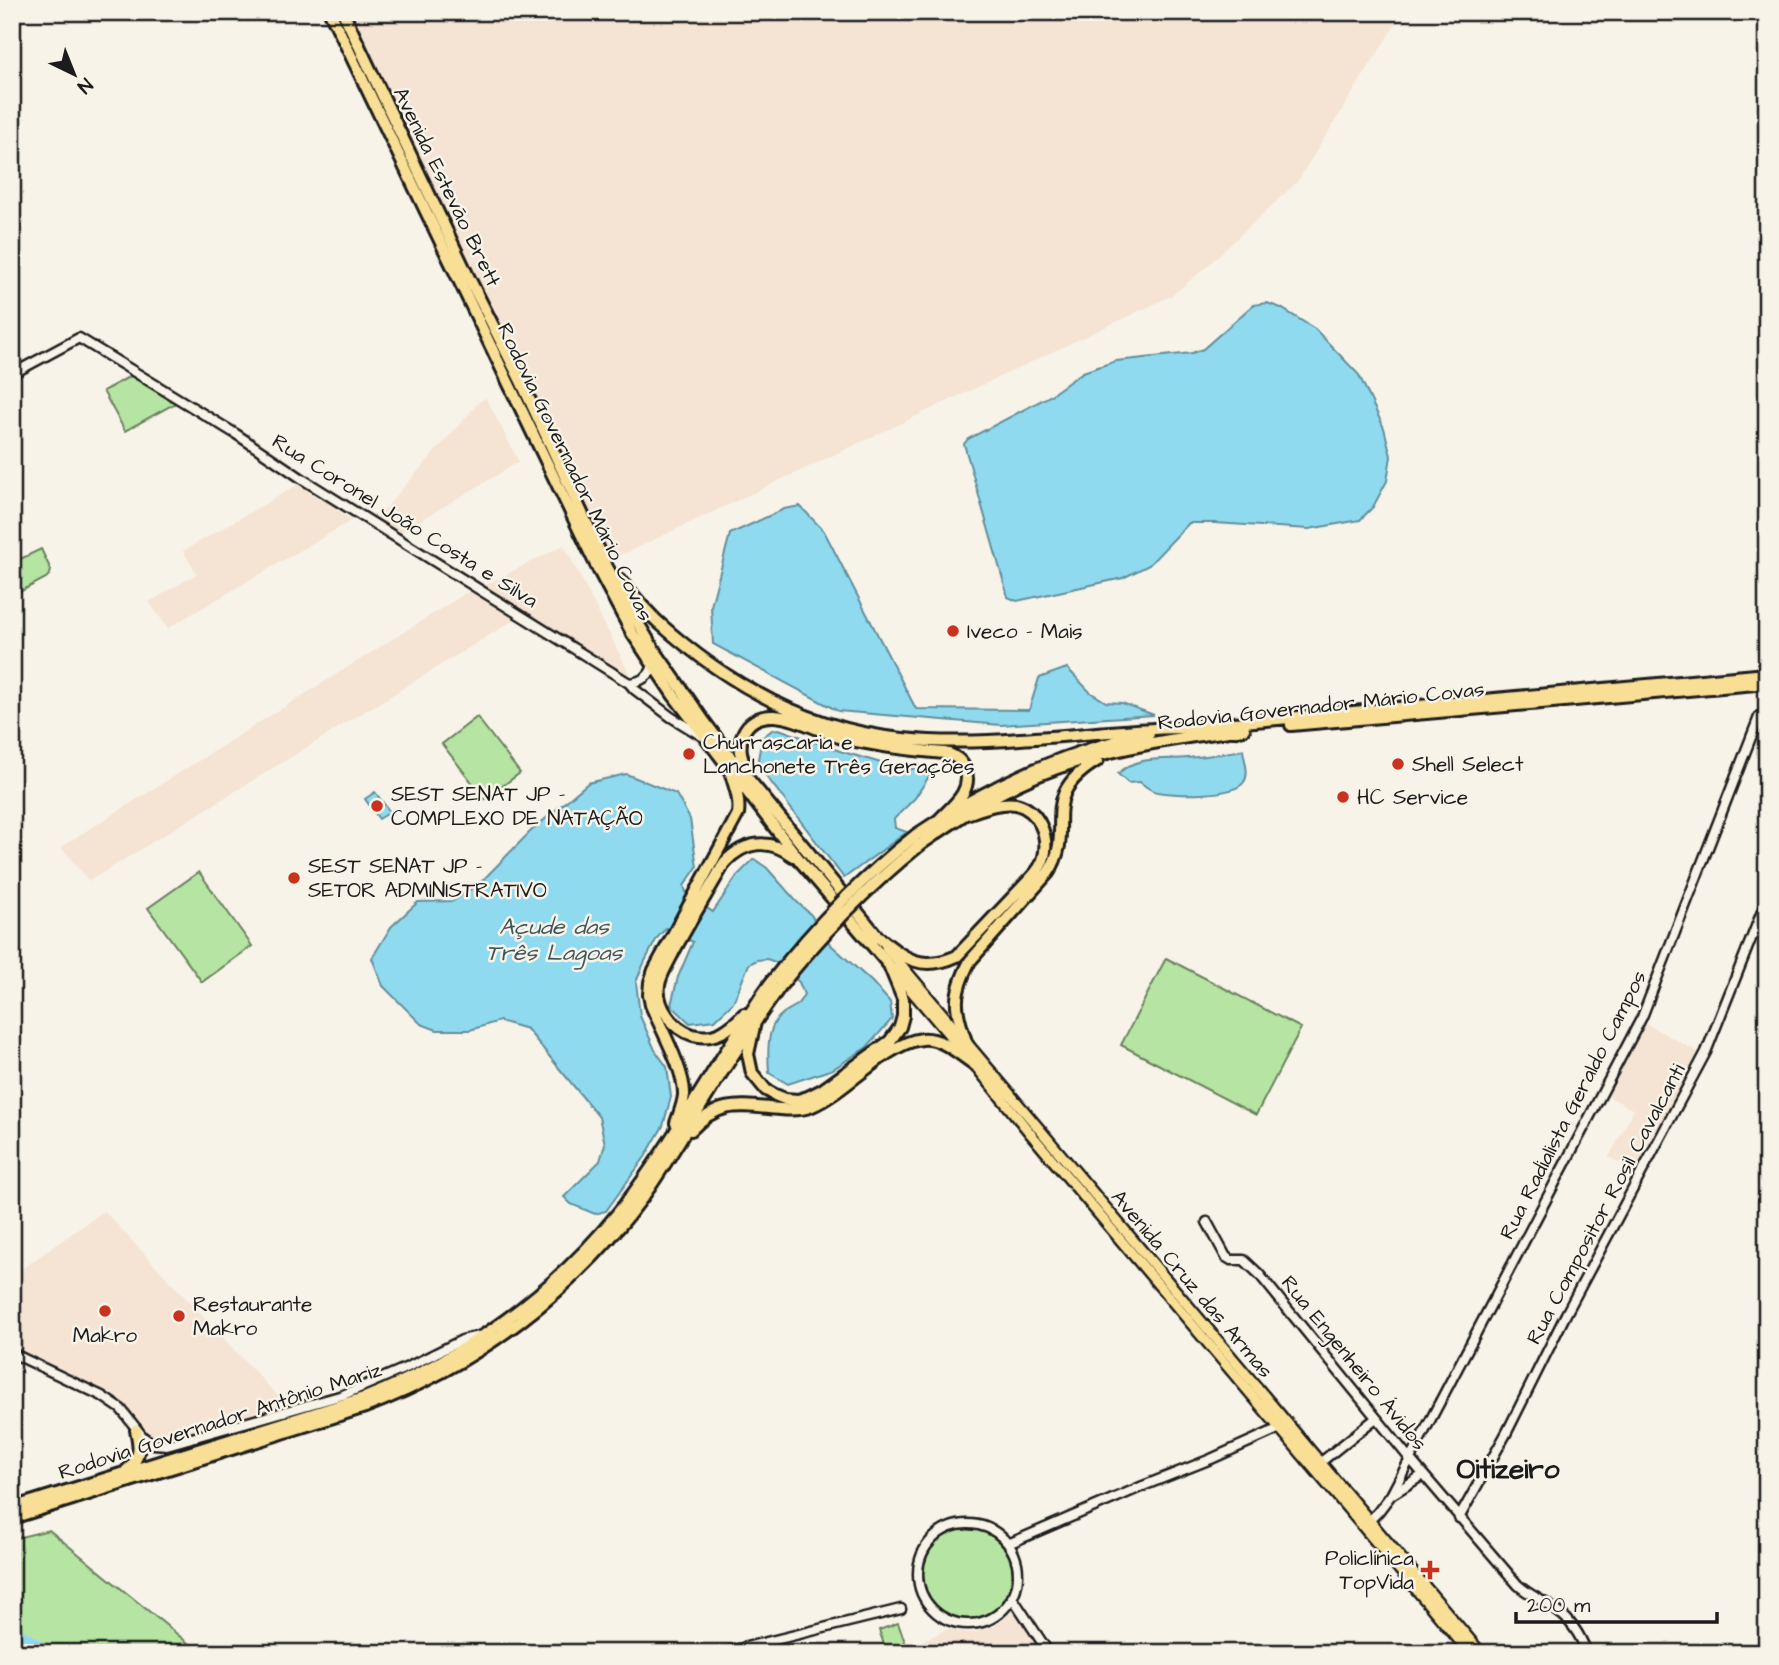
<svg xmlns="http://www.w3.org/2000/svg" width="1779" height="1665" font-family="'Architects Daughter',sans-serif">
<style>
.built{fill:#f5e3d3}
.green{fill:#b6e4a2;stroke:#69805f;stroke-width:2}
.water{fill:#90daf0;stroke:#628e9b;stroke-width:2}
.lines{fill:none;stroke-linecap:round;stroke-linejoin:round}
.river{stroke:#90daf0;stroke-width:12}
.secondary-casing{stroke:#1c1c1c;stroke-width:13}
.primary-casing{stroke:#1c1c1c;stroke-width:14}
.highway-casing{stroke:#1c1c1c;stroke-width:16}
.secondary{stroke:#f7f3e8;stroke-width:8}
.primary{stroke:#f9df96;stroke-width:9}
.highway{stroke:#f9df96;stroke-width:10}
.highway-bridge-casing{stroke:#1c1c1c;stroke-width:16;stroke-linecap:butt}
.highway-bridge{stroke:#f9df96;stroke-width:10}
.poi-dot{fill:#c8321e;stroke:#f7f3e8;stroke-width:2.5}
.labels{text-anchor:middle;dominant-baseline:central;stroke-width:5;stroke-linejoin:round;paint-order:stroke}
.street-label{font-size:21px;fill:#1c1c1c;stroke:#f7f3e8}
.poi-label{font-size:21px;fill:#1c1c1c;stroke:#f7f3e8;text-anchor:start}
.water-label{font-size:23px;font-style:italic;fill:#3f555c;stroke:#f7f3e8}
.district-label{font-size:28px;font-weight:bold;fill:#1c1c1c;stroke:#f7f3e8}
</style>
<rect width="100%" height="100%" fill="#f7f3e8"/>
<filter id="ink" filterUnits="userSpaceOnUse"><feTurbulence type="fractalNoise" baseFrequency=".0143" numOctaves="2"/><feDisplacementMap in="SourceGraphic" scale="14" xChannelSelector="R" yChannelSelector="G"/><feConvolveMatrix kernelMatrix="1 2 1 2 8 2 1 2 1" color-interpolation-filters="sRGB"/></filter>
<g filter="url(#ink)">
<path class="built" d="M335,12H1403L1297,182L1204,269L1171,296L628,552L601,560Z
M486,398L519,462L399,533L376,519L480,401Z
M303,482L309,486V493L319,500L325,496L339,505L338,511L352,520L168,628L149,602L197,574L183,551Z
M564,545L629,673L628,676L484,586Z
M471,590L519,617L89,881L61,847Z
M1646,1024L1698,1052L1635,1171L1609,1157L1634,1110L1608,1096Z
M104,1211L288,1407L169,1442L151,1439L124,1405L114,1396L12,1347V1276Z
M1013,1611H1018L1040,1647L1036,1653H913L911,1646L948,1629L973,1633L995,1626Z"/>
<path class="green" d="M134,374L174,401V404L125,431L103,391Z
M41,549L51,570L50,574L46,578L12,596V563Z
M477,717L520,773L485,799L442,744Z
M199,872L252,946L202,982L148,908Z
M1166,958L1301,1028L1256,1115L1121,1045Z
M923 1574a45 45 0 1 1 90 0a45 45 0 1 1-90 0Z
M49,1530L199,1652V1653H12V1539Z
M898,1623L909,1653H887L879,1630Z"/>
<path class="water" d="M1267,303L1281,308L1315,329L1359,375L1384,428L1391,456L1387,481L1373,507L1360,520L1309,529L1215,523H1189L1149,565L1123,578L1017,601L1008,597L964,444L968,439L1048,397L1083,372L1116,361L1192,353L1203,349L1253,305Z
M800,506L824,531L916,709L1029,710L1039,678L1067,668L1090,692L1106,702L1122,703L1154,715L1001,725L838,711L713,644L711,606L730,534L784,509Z
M779,729L840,751L881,763L910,769L935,767L915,798L894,819L895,828L907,832L844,878L764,773L758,759L762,738L772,730Z
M1243,750C1244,760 1250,773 1244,782C1234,797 1171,796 1154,791C1148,789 1145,786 1140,782L1128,783L1118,774C1136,755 1164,760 1187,758C1206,757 1224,753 1243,750Z
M626,774L676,794L690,819L697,867L684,886L687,895L713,912L737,876L754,859L767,868L796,901L811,915L830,944L872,982L890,1002L892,1019L867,1047L833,1069L788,1084L769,1073C768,1057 766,1029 779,1017C791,1005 795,1012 804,994L799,982L775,962L767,959L757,960L749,964L733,1003L715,1020L690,1023L671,1005L678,977L693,942L666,928L657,938L644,963L636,982L640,1016L655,1050L667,1067L671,1097L663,1126L645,1157L606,1211L595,1214L571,1204L564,1197L600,1161L605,1144L599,1117L527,1029L499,1021L470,1030H437L421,1024L383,986L372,958L391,927L418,902L453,901L481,882L531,831L588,783Z
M375,792L390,812L379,819L365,799Z"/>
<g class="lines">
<path class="river" d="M12,1630L50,1653"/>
<g class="secondary-casing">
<path id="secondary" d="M12,374L79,338L236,434L304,480L629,683L634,689L671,717L702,736
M629,683C641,682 651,676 653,664
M1207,1222L1226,1257L1231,1260H1244L1259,1274L1410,1459L1518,1585C1530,1596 1545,1601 1557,1611C1572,1621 1581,1637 1587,1653
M12,1353L102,1396L121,1409L143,1437L154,1444L167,1445L343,1395L408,1367L462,1340L483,1335
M1316,1466L1376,1418
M1391,1495L1423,1475
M1459,1518L1507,1432L1566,1314L1706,1052L1767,899
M918 1574a50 50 0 1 1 100 0a50 50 0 1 1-100 0Z
M1365,1525L1378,1512L1391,1495L1642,1017L1759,717L1767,721
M1008,1544L1143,1486L1211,1459L1280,1428
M1012,1597L1049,1653
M722,1653L901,1609"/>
</g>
<g class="primary-casing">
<path id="primary" d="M886,947L1481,1653
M893,969L974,1064L1030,1133L1470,1653"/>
</g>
<g class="highway-casing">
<path id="highway" d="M330,12L598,569L632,633L674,696L801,862L889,965L903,999V1016L900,1027L890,1041L822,1090L808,1097L798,1100L785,1099L775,1095L766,1090L752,1073L748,1054L755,1022
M343,12L467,274L520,379L607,567L632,613L653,648L704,721L736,764L878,937C905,959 922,972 957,956L1030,879C1036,873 1042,865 1044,857C1049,836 1039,810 1016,804C1000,801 979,810 963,815
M619,579C632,593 644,609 658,622C727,684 809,730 903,739C942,743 982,742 1020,739C1073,736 1126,729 1179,728L1767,674
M1291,725L1767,683
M747,770C733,745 742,715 774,716C796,717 821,732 842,738C875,746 909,750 944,753C954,755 961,759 965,769C974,791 951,807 938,821
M916,835C988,786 1063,751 1149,734
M921,844C945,828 968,811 993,797C1069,754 1159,740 1244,729
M744,1014C730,1029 715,1041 693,1035C673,1029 656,1006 659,985C661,973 669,962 674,951C690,921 708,892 725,862C745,841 769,838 793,856
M967,1044C954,1009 952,995 970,961L1048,873C1078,828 1034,798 1098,760
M676,1123C679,1114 683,1105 684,1095C685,1071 661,1029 651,1005L649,995L650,982L654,970L738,814C740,799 735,788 731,774
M691,1130C720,1099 742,1106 780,1109C791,1110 802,1110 812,1106C846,1092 886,1043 922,1039C941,1037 959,1054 974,1064
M126,1471C141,1459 140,1447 136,1430
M12,1508L367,1397C465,1357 552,1295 618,1213C645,1180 668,1144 691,1107C714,1070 738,1032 762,995L772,981
M12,1518L365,1407C475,1366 573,1292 642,1198C661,1172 677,1144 694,1117C721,1073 749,1030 779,988"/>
</g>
<use href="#secondary" class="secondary"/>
<use href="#primary" class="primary"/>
<use href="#highway" class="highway"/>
<g class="highway-bridge-casing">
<path id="highway-bridge" d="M772,981C816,925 860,879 916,835
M779,988C821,934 868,887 921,844"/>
</g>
<use href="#highway-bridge" class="highway-bridge"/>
</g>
</g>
<g class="poi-dot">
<circle cx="953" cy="631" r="7"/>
<circle cx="689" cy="754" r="7"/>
<circle cx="1398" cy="764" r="7"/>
<circle cx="1343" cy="797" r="7"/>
<circle cx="377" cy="806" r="7"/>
<circle cx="294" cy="878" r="7"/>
<circle cx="105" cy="1311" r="7"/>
<circle cx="179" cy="1316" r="7"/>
<path d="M1426.5 1559.5h7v7h7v7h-7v7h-7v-7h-7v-7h7z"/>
</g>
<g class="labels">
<g class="street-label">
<text transform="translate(447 187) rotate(64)">Avenida Estevāo Brett</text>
<text transform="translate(575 472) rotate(64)">Rodovia Governador Mário Covas</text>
<text transform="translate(405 521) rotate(32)">Rua Coronel João Costa e Silva</text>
<text transform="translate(1321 706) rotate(-6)">Rodovia Governador Mário Covas</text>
<text transform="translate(1573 1105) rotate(-63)">Rua Radialista Geraldo Campos</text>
<text transform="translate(1606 1204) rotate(-62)">Rua Compositor Rosil Cavalcanti</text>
<text transform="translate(1192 1284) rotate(50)">Avenida Cruz das Armas</text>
<text transform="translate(1354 1363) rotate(51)">Rua Engenheiro Ávidos</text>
<text transform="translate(220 1421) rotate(-18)">Rodovia Governador Antônio Mariz</text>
</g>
<g class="poi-label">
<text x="967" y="631">Iveco - Mais</text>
<text x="703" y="742">Churrascaria e<tspan x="703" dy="24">Lanchonete Três Gerações</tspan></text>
<text x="1412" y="764">Shell Select</text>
<text x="391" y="794">SEST SENAT JP -<tspan x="391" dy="24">COMPLEXO DE NATAÇÃO</tspan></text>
<text x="1357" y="797">HC Service</text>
<text x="308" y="866">SEST SENAT JP -<tspan x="308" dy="24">SETOR ADMINISTRATIVO</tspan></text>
<text x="193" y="1304">Restaurante<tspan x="193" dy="24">Makro</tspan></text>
<text x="105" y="1335" text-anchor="middle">Makro</text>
<text x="1414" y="1558" text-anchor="end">Policlínica<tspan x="1414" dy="24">TopVida</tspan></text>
</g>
<g class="water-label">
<text x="554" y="927">Açude das<tspan x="554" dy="26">Três Lagoas</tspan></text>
</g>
<g class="district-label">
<text x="1508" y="1469">Oitizeiro</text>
</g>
</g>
<rect width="1779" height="1665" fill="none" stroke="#f7f3e8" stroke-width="42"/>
<rect x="21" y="21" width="1737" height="1623" fill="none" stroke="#1c1c1c" stroke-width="2.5" filter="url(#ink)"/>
<g transform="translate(74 74) rotate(137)" stroke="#f7f3e8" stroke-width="5" paint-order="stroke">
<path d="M0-5L12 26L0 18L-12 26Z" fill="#1c1c1c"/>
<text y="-10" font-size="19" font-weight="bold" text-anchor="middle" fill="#1c1c1c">N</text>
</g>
<path d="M1516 1612v10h201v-10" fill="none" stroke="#1c1c1c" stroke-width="3.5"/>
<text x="1527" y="1612" font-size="21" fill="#1c1c1c" stroke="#f7f3e8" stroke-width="5" paint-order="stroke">200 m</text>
</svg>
